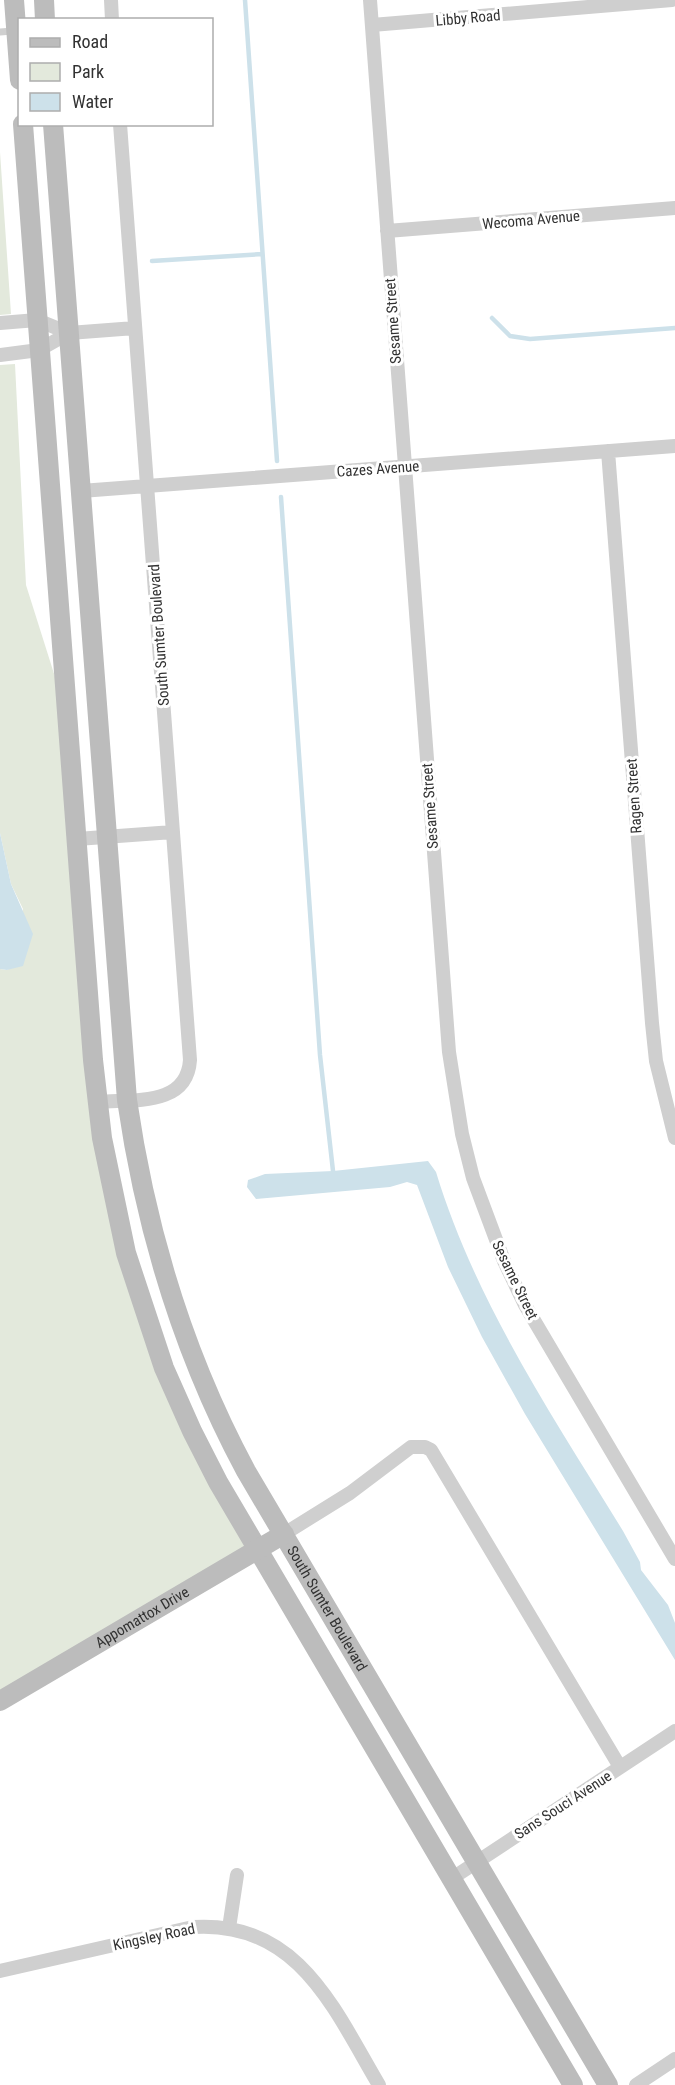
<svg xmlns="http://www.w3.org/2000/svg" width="675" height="2085" font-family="'Roboto Condensed',sans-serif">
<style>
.green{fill:#e3e9dc}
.water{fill:#cde1ea}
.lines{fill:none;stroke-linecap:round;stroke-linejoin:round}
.stream{stroke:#cde1ea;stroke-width:4.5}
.lane{stroke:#cfcfcf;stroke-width:7}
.street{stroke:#cfcfcf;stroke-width:14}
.secondary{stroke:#bcbcbc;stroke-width:20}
.labels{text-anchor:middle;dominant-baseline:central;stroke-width:6;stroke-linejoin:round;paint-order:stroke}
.street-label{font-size:15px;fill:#323232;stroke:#fff}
</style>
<rect width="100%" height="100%" fill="#fff"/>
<path class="green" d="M0,152L11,314L0,315Z
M15,364L26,585L56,680L118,1254L248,1546L0,1691V969L8,970L23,909L11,884L0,833V365Z"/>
<path class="water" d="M0,833L11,884L33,934L23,966L7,970L0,969Z
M428,1161L436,1172C476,1303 552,1415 623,1531L640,1562L641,1570L668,1605L675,1623V1660L525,1414L482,1337L448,1267L417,1185L407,1182L390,1187L256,1199L247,1187L248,1180L265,1174L333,1171Z"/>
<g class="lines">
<path class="stream" d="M245,0L277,461
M152,261L262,254
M492,318L510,336L530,339L675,328
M281,497L320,1055L333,1171"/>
<path class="lane" d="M0,32L13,31"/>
<path class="street" d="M111,0L112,20
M370,0L449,1052L462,1134L473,1178L504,1261L525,1305L675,1559
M372,25L672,0
M387,231L675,208
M0,323L37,320L69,333
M0,355L39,350L69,333L135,328
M608,451L652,1023L656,1061L675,1138
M81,491L675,446
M77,839L173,832
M98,1102C133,1099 187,1107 190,1060L120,124
M284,1534L350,1493L411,1447H425L431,1450L620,1767
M451,1879L675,1731
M229,1928L237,1875
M0,1971L193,1927C298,1920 334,2009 379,2085
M636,2085L675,2059"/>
<g class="secondary">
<path d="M14,0L20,80"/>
<path d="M44,0L45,20"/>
<path d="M23,124L93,1060L102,1138L126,1253L164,1368L192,1431L218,1482L573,2085"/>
<path id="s1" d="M53,124L127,1100C146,1231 183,1354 246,1471L608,2085"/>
<path id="s2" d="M0,1701L284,1534"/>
</g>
</g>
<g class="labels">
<g class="street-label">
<text transform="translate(468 18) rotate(-5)">Libby Road</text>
<text transform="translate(531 220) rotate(-5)">Wecoma Avenue</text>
<text transform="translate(393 321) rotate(-94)">Sesame Street</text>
<text transform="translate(378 469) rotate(-4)">Cazes Avenue</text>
<text transform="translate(159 635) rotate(-94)">South Sumter Boulevard</text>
<text transform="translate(634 796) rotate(-94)">Ragen Street</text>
<text transform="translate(430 806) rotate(-94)">Sesame Street</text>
<text transform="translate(515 1280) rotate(64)">Sesame Street</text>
<text stroke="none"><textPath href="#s1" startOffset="1530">South Sumter Boulevard</textPath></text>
<text stroke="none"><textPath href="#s2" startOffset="165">Appomattox Drive</textPath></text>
<text transform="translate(563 1805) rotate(-33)">Sans Souci Avenue</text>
<text transform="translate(154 1937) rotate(-12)">Kingsley Road</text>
</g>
</g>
<rect x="18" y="18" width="195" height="108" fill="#ffffff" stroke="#adadad" stroke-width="1.5"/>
<rect x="30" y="38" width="30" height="9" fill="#bcbcbc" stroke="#adadad" stroke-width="1.5"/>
<text x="72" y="48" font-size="18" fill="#323232">Road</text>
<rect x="30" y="63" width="30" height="18" fill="#e3e9dc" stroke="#adadad" stroke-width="1.5"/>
<text x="72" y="78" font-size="18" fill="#323232">Park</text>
<rect x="30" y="93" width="30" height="18" fill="#cde1ea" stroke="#adadad" stroke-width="1.5"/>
<text x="72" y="108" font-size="18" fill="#323232">Water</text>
</svg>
